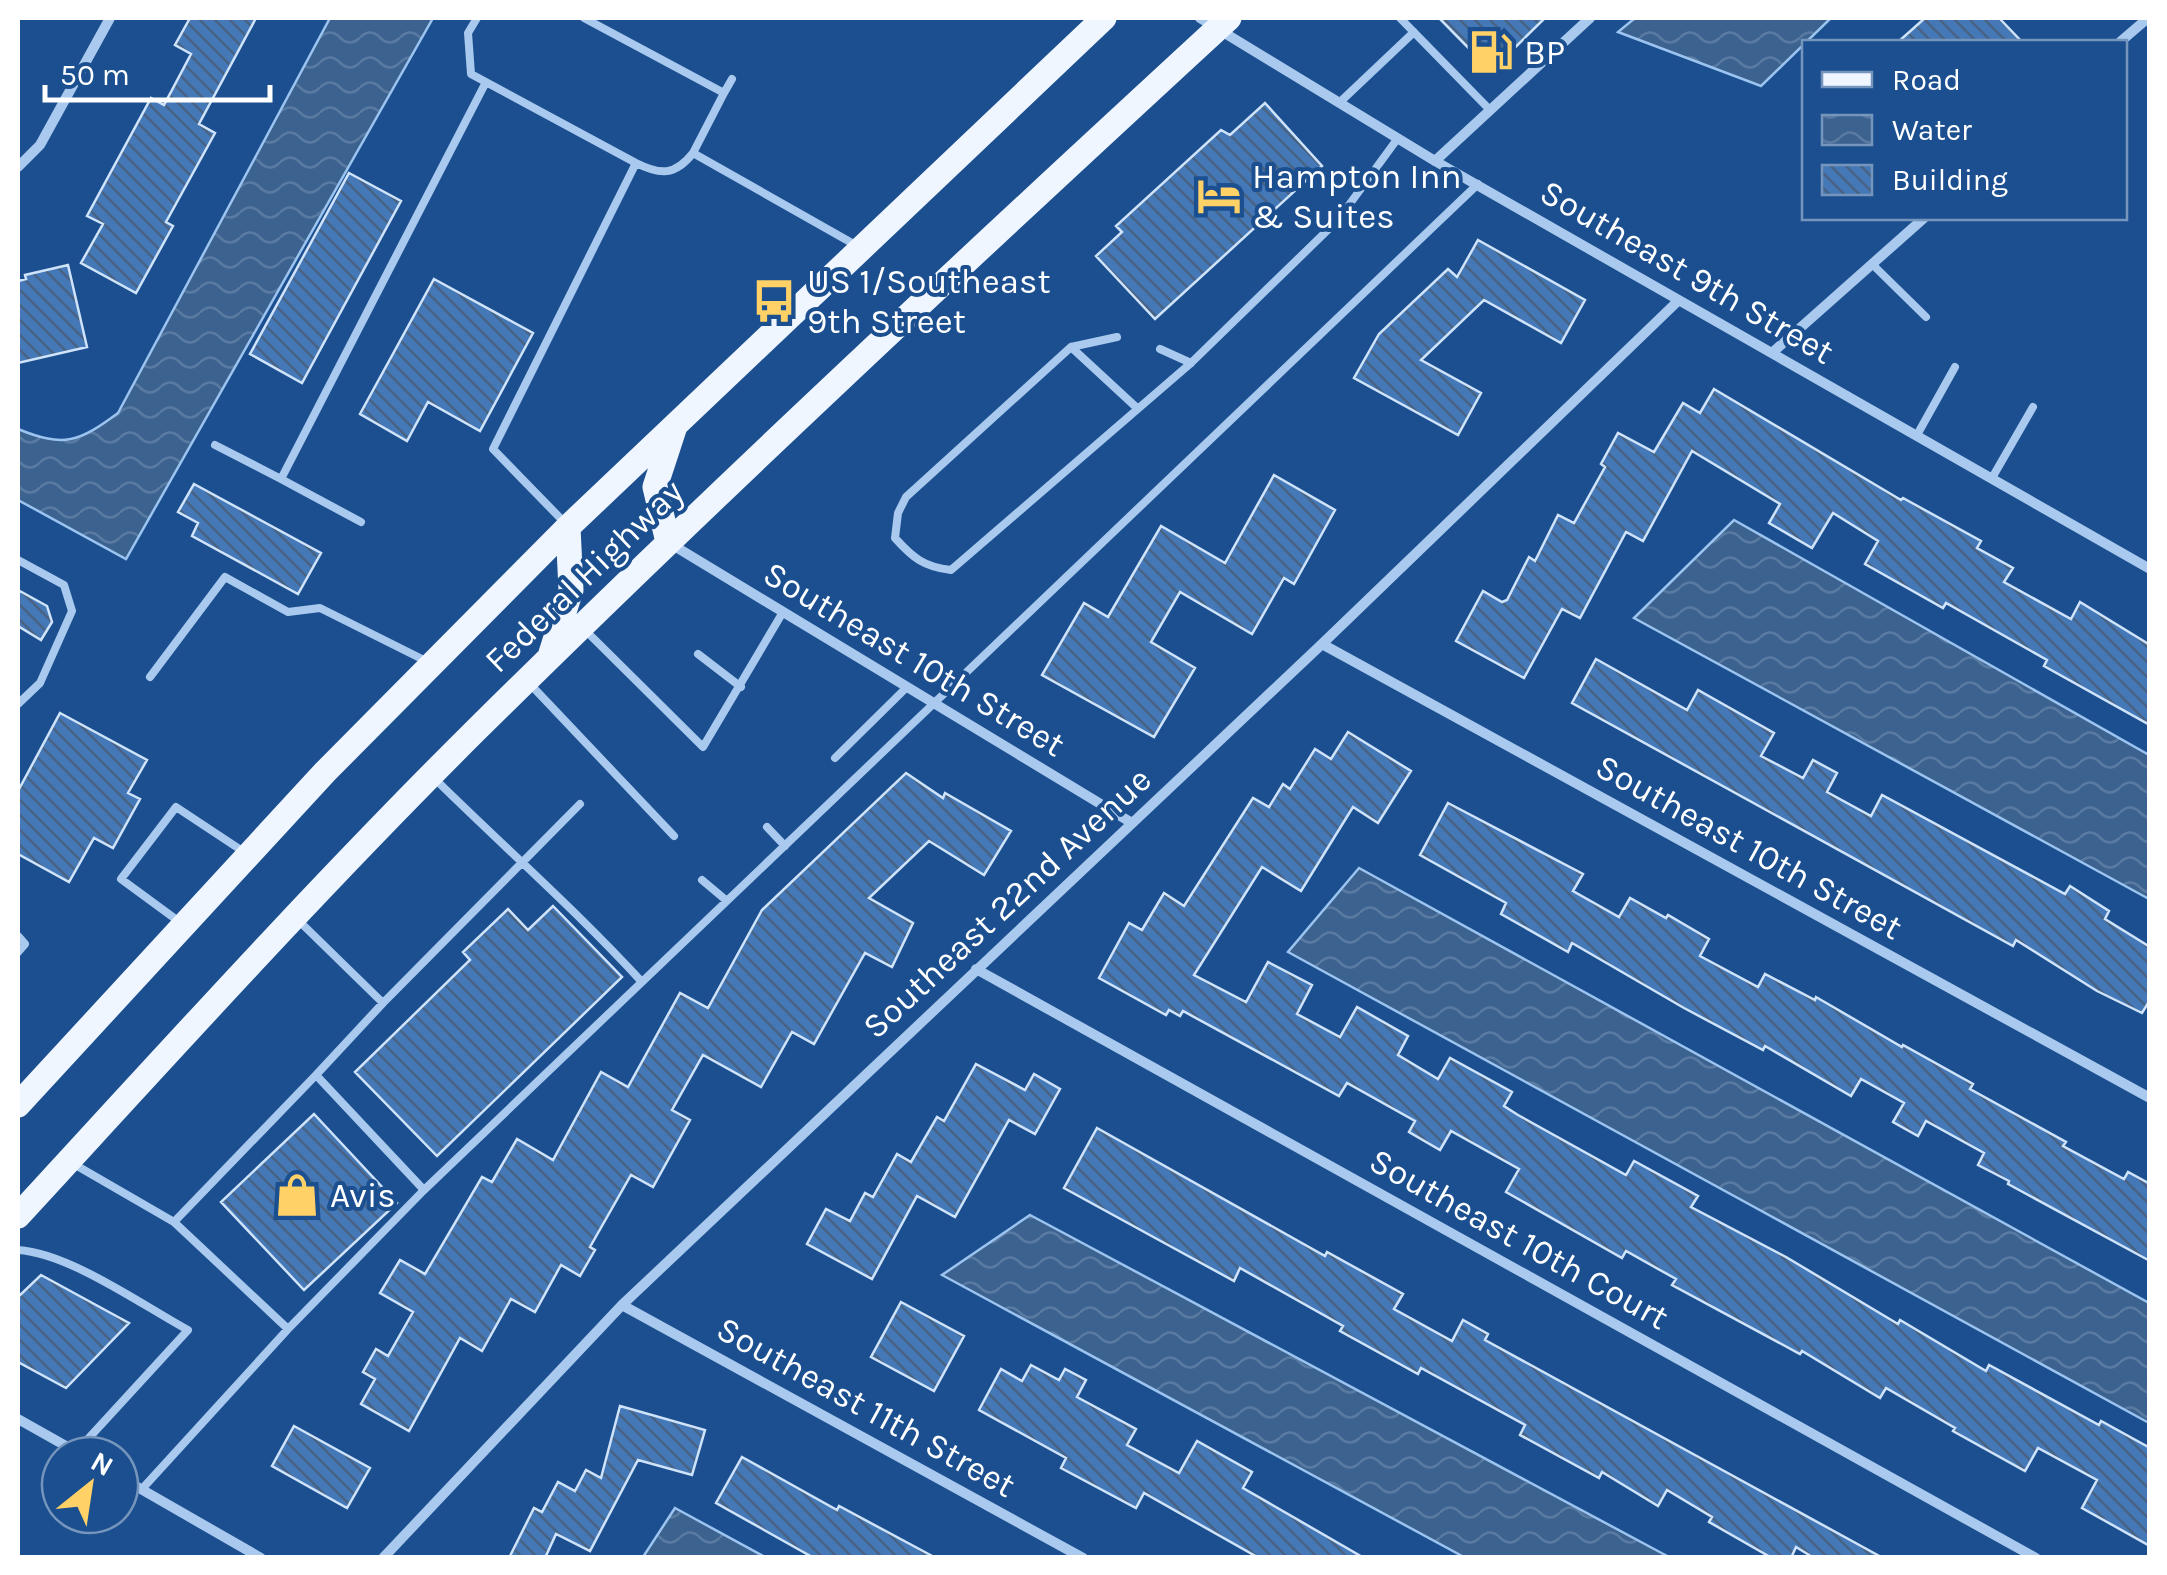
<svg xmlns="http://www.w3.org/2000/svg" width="2167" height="1575" font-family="Karla,sans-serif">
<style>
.water{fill:url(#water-waves);stroke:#9cc4f0;stroke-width:2.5}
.building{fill:url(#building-back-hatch);stroke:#cfe3fa;stroke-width:2.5}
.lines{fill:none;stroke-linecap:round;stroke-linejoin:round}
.service{stroke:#a9c9ee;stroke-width:8}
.minor{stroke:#a9c9ee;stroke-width:10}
.primary{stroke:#f0f6ff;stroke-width:25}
.labels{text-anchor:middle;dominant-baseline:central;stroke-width:8;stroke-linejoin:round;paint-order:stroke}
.poi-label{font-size:35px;fill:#fff;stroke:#1b4f8f;text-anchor:start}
.street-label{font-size:35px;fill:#fff;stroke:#1b4f8f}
</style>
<defs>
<pattern id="water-waves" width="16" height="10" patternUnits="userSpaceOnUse" patternTransform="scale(2.5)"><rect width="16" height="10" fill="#3c6290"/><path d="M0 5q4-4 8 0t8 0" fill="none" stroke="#597aa1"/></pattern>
<pattern id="building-back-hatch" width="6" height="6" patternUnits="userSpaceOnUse" patternTransform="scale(2.5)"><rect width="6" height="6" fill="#4478b7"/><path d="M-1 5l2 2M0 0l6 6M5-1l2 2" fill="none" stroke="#486282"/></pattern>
</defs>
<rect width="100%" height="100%" fill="#1b4f8f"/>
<path class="water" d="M330,18H433L126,559L18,500V429C64,448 79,442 118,413Z
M1635,18H1831L1761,86L1618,32Z
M1734,520L2149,755V899L1634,618Z
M1359,868L2149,1303V1423L1288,952Z
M1030,1215L1669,1557H1464L942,1275Z
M675,1508L765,1557H643Z"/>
<path class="building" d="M190,18H256L199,124L215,133L166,222L173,226L136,293L81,263L103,224L87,216L151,98L164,105L191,54L175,45Z
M1439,18H1545L1491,71Z
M1925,18H1999L2022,42H1898Z
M1265,103L1322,166L1155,319L1096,256L1122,232L1116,226L1221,130L1230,135Z
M349,173L401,201L302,383L250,354Z
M1478,240L1585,300L1561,343L1484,300L1421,360L1481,393L1458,435L1354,378L1379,334L1448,269L1457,277Z
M68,265L87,347L18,363V281L26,279L25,275Z
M434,279L533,333L480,431L428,402L407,441L360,414Z
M1714,389L1901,500L1903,498L1981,541L1977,548L2013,568L2004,582L2071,619L2080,602L2150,645V725L2044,666L2047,660L1946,603L1943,608L1865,564L1878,541L1833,513L1812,548L1769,523L1780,504L1692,451L1643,541L1626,532L1580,618L1562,609L1524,678L1456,641L1483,591L1502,602L1507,600L1529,557L1535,561L1558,515L1574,523L1605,467L1601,464L1618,433L1654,452L1683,403L1700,413Z
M1274,475L1335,510L1294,584L1284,578L1252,634L1180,592L1151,642L1195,668L1154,737L1042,675L1084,603L1108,617L1161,526L1225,563Z
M194,484L321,553L298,594L192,536L198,523L178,512Z
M18,590L47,606L52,622L41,640L18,626Z
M1596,659L1687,710L1698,690L1774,733L1761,756L1803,778L1813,760L1837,773L1827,792L1871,816L1882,795L2065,894L2070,886L2109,911L2105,919L2150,947V1000L2142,1013L2097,991L2016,940L2013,946L1572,703Z
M60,713L147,760L128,793L140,799L113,848L94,838L69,882L18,854V791Z
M1348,732L1411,771L1378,823L1353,807L1301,891L1262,867L1194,975L1246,1002L1268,962L1312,985L1297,1014L1340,1037L1357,1007L1408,1036L1398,1055L1438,1079L1450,1058L1512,1092L1504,1106L1518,1115L1626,1175L1634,1161L1698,1196L1691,1207L1786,1257L1898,1324L1900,1320L1986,1371L1989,1365L2099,1425L2101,1421L2150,1448V1546L2082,1508L2097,1480L2038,1448L2025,1471L1953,1431L1955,1428L1886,1388L1880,1398L1802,1351L1800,1354L1672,1285L1676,1279L1626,1251L1622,1258L1506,1192L1519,1169L1451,1131L1440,1150L1409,1132L1415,1121L1347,1083L1339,1096L1183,1011L1180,1016L1169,1010L1166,1015L1099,978L1129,923L1142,930L1164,893L1184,906L1253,798L1269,807L1283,784L1290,789L1315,749L1331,759Z
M906,773L943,798L945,793L1011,831L984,875L929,841L869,898L913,923L892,967L865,953L814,1044L792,1032L761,1087L703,1055L672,1110L690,1120L653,1187L631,1175L590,1247L595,1250L580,1276L561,1265L535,1312L511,1299L482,1351L460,1338L409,1431L361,1404L375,1379L363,1372L376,1349L388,1356L413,1312L380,1293L400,1260L425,1274L482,1177L492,1182L517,1139L553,1160L601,1072L628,1087L680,993L708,1008L762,910Z
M1448,803L1583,874L1573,891L1619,917L1630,898L1666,918L1668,915L1709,939L1700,956L1758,987L1765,974L1815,1000L1816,997L1902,1047L1903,1045L1973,1084L1970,1089L2066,1142L2063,1146L2124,1179L2128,1172L2150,1184V1261L2008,1184L2009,1181L1978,1165L1984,1153L1926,1121L1918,1136L1893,1122L1904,1103L1861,1079L1851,1096L1765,1046L1763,1050L1684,1008L1572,943L1568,952L1501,914L1506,903L1420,855Z
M553,906L622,977L437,1156L355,1072L470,960L463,952L508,909L528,930Z
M976,1064L1025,1090L1034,1074L1060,1089L1035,1134L1009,1120L955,1217L917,1196L872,1279L807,1244L826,1209L850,1221L865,1193L873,1197L897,1154L911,1162L937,1117L944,1121Z
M314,1114L397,1203L304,1290L221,1202Z
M1097,1128L1325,1256L1327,1252L1403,1294L1394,1309L1452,1341L1463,1320L1488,1334L1485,1340L1883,1558H1814L1796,1547L1791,1558H1772L1709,1522L1712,1517L1667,1490L1658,1506L1602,1472L1599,1478L1520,1435L1525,1425L1421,1368L1418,1374L1340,1331L1343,1326L1240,1268L1234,1281L1157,1239L1064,1188Z
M41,1275L129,1323L66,1388L18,1362V1297Z
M901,1302L964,1336L934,1391L871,1357Z
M1031,1365L1059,1380L1065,1369L1086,1380L1077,1397L1136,1429L1127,1445L1179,1473L1197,1441L1252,1472L1243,1488L1364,1558H1259L1144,1493L1136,1508L1061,1468L1066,1458L979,1410L1001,1369L1022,1381Z
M620,1406L705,1430L692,1475L638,1460L590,1551L556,1534L545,1558H509L534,1508L542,1512L558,1482L575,1491L586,1470L601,1478Z
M294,1426L370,1468L347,1508L272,1466Z
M742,1457L837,1510L839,1506L936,1558H814L716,1503Z"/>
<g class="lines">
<path class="service" d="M477,18L468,33L471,74L636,163
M584,18L724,93L693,153
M1400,18L1490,110
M724,93L732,79
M1339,103L1414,32
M1872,264L1926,317
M1117,337L1071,347L906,497L898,513L895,538C913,558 924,567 951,570L1191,363L1338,220L1398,138
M1071,347L1137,408
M1160,349L1191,363
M1917,435L1955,367
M215,445L281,479
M1992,478L2033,407
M361,522L281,479L486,82
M565,523L493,449L636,163C660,175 675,176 693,153L859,247
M18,560L64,585L72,611L40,683L18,704
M583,628L703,747L783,612
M698,654L741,687
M150,677L225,577L288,612L320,608L428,662
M530,684L674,836
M835,758L907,687
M435,779C504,847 576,910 642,982
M767,827L785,846
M702,880L727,901
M298,920L383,1003
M181,923L121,879L176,807L244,852
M18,936L25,944L18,952
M316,1075L383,1003L580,804
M72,1163L174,1222L288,1329
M174,1222L316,1075L424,1190
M18,1250C69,1253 142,1305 188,1330L76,1452
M142,1489L288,1329L424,1190L1478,184"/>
<path class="minor" d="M1200,18L1435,161L2150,569
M2120,42L2148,18
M1435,161L1590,18
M18,167L40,145L110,18
M1773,352L1924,218
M671,544L1132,823
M1322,644L2150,1098
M976,969L2036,1558
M622,1305L1083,1558
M18,1419L82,1455
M120,1477L261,1558
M383,1558L622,1305L1322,644L1679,300"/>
<path class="primary" d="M668,542L655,487L675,426
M551,653L571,590L568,527
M18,1105L325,772L568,527L1104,18
M18,1216C169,1052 318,887 476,730C722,487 975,252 1229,18"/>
</g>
<defs>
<g id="fuel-bare" transform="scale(3.45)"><path d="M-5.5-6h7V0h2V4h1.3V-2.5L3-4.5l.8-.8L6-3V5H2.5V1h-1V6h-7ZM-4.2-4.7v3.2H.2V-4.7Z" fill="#ffd166" stroke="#1b4f8f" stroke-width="2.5" paint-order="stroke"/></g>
<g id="hotel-bare" transform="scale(3.45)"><path d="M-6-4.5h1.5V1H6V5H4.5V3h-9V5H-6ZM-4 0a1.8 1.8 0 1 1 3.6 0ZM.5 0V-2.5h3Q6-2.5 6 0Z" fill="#ffd166" stroke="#1b4f8f" stroke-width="2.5" paint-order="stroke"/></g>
<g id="bus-bare" transform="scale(3.45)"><path d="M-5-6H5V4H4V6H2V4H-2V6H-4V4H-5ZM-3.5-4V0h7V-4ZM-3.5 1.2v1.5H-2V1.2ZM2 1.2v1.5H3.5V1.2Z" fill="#ffd166" stroke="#1b4f8f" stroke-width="2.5" paint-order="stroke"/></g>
<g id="shop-bare" transform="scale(3.45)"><path d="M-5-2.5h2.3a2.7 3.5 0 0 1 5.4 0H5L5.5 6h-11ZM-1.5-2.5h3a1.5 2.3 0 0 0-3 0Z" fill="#ffd166" stroke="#1b4f8f" stroke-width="2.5" paint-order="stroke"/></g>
</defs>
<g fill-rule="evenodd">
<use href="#fuel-bare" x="1491" y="52"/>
<use href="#hotel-bare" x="1219" y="196"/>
<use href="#bus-bare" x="774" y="301"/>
<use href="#shop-bare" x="297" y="1195"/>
</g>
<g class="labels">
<g class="poi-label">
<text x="1524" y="52">BP</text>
<text x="1252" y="176">Hampton Inn<tspan x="1252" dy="40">&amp; Suites</tspan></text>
<text x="807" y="281">US 1/Southeast<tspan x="807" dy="40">9th Street</tspan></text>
<text x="330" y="1195">Avis</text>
</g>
<g class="street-label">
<text transform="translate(1687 272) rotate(30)">Southeast 9th Street</text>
<text transform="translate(584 576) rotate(-44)">Federal Highway</text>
<text transform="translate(914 659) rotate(31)">Southeast 10th Street</text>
<text transform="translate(1749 847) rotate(29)">Southeast 10th Street</text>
<text transform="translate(1007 903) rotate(-43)">Southeast 22nd Avenue</text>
<text transform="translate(1519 1239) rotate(29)">Southeast 10th Court</text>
<text transform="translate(866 1407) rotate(29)">Southeast 11th Street</text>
</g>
</g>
<rect width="2167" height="1575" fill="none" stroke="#ffffff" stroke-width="40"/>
<rect x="1802" y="40" width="325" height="180" fill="#1b4f8f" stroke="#7695bc" stroke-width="2.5"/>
<rect x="1822" y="72" width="50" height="15" fill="#f0f6ff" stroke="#7695bc" stroke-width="2.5"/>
<text x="1892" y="90" font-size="30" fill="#ffffff">Road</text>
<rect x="1822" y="115" width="50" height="30" fill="url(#water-waves)" stroke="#7695bc" stroke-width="2.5"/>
<text x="1892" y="140" font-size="30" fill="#ffffff">Water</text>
<rect x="1822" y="165" width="50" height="30" fill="url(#building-back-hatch)" stroke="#7695bc" stroke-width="2.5"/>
<text x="1892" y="190" font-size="30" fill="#ffffff">Building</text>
<g transform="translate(90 1485) rotate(30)"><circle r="48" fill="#1b4f8f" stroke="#7695bc" stroke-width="2.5"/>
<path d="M0-8L18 38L0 25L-18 38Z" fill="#ffd166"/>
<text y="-15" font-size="28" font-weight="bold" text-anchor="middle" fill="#ffffff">N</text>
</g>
<path d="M45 85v15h225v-15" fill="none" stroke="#ffffff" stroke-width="5"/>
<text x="60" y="85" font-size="30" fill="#ffffff" stroke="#1b4f8f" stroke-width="8" paint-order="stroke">50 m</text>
</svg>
